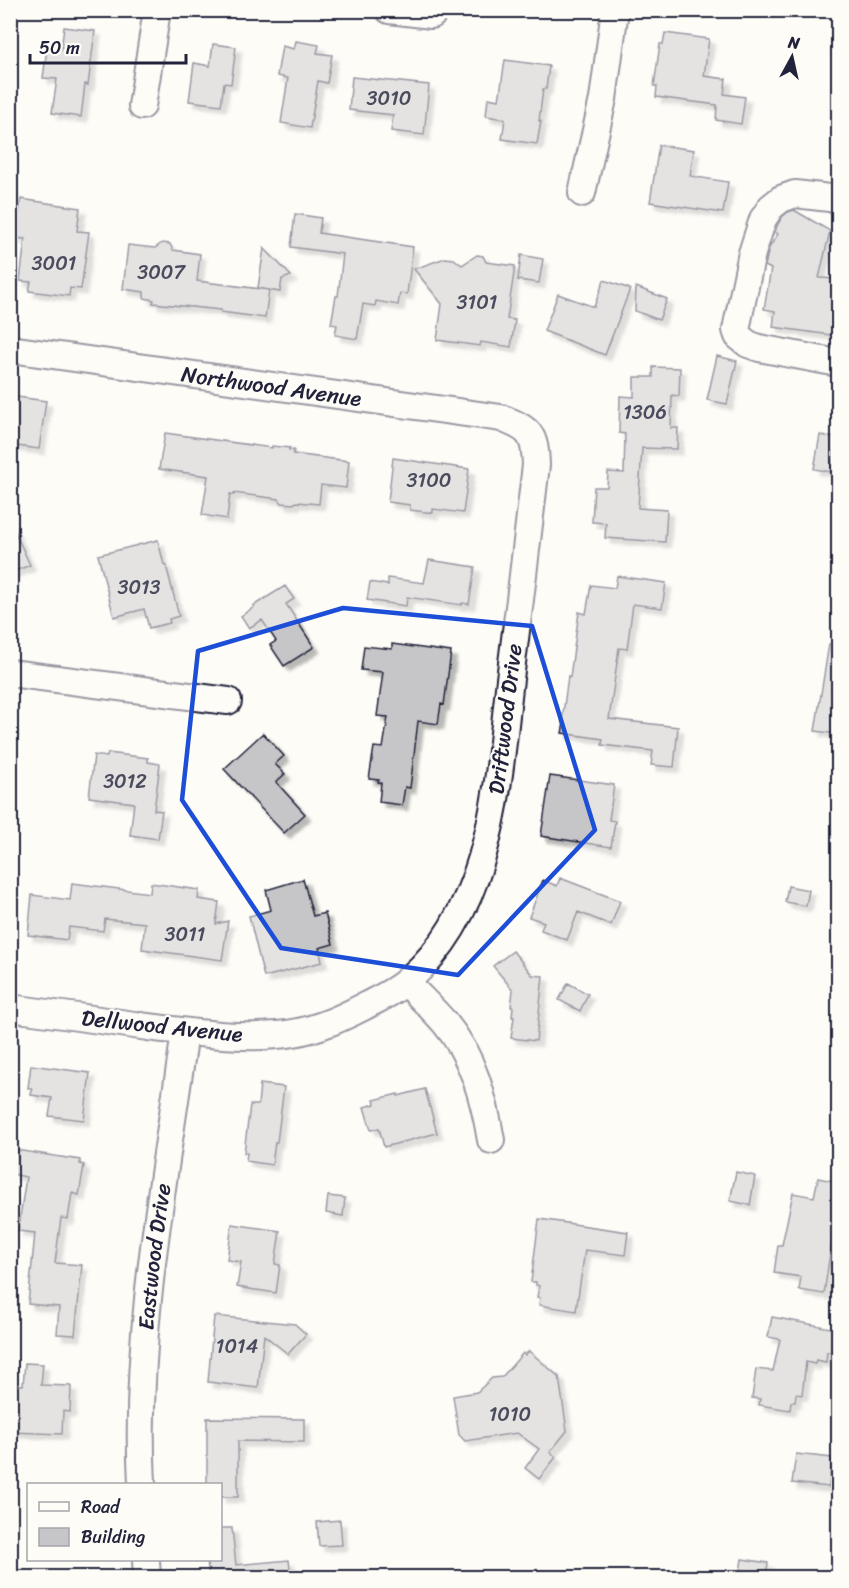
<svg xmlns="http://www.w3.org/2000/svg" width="849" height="1588" font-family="Sriracha,sans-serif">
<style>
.building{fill:#c6c6c8;stroke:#22223b;stroke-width:1.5;filter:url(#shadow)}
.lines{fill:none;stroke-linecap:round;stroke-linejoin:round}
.minor-casing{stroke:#22223b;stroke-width:30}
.minor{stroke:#fdfcf7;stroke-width:26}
.marked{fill:none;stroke:#1d4ed8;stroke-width:4.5;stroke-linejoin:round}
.labels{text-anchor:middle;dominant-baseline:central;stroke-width:4.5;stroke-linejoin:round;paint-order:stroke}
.number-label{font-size:20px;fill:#4b4b5e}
.street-label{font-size:22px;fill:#22223b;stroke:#fdfcf7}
</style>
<defs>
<filter id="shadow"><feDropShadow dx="5.5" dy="5.5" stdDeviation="1.5" flood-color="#0004"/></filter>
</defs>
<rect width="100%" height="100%" fill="#fdfcf7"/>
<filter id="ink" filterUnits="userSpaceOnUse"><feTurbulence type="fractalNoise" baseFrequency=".0167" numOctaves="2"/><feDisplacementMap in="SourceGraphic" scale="12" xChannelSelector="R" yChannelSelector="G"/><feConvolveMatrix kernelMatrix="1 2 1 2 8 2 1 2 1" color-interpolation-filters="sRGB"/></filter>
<g filter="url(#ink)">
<path class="building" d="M64,27L95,31L88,85L85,84L81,117L52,113L57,79L43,78L47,48L61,50Z
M665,33L709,39L704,76L726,79L724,94L745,97L741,124L716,120L717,105L656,97L657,86H654L660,44H663Z
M296,41L319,45L317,53L332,55L327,83L318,81L310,128L281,123L288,78L277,76L282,46L294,49Z
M213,44L236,47L231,84L224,83L221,105L189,101L194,63L210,66Z
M505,60L549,66L546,89H543L539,121H541L537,144L502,139L505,119L486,116L488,98L499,100Z
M352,77L429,85L424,135L391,131L393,115L349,110Z
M659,145L694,150L690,176L728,182L723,213L650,202Z
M21,199L80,208L77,231L89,232L81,289L70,288L69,296L29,291L31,282L20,281L25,239L15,238Z
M794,210L830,231L819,278L838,279V336L773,327L775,311L764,309L771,269L765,266L769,248L778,234L775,232L777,226L782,217L788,212Z
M295,214L321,218L319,233L413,247L407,294L400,293L398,305L376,301L375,306L363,304L357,339L335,335L337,325L331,324L336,296H338L343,254L291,247Z
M162,243L170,244L173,250L200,254L197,281L269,290L265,318L221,312V310L153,303L154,300L144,298V292L123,289L128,245L155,248Z
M264,248L291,276L282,279L280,292L258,288Z
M477,255L483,256L486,262L515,266L507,319L515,320L511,347L481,342L480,346L437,340L442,304L414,269L445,258L454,259L462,265Z
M521,255L543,259L539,283L518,280Z
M604,280L630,289L605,355L544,331L558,294L594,307Z
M636,287L667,299L659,320L635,311Z
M717,356L737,361L727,404L707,400Z
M653,367L680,368L679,396L672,395L671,428H678L677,449L642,448L638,508L667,510L665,542L605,538L606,523L592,522L594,487H607L608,472L624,473L625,434L619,433L620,396L634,397V377H653Z
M10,396L46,401L39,449L10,445Z
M165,433L272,448V446L290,448L289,450H294L293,454L349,461L346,488L321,485L319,504L297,502L293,504L282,503L279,499L234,493V495L230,494L227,519L202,515L208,476L159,469Z
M820,435L837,438L831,472L814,469Z
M393,458L469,469L463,513L433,509V513L410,510V505L388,502Z
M10,521L30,565L10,573Z
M158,540L164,565H166L179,616L169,619L170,623L149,628L144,609L114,617L98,555Z
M429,560L475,567L469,604L462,603V605L407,597L406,606L367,600L370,582L388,585V578L424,583Z
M617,576L666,583L662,608L633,604L627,649L619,648L609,719L678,727L674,767L651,765L653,751L602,745L603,739L562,733L564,723L562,722L568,676L570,677L579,612L586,614L591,585L615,588Z
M285,586L294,599L286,604L314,647L284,666L270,645L276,641L262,620L249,628L241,616L254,607L253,606Z
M392,644L451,652L444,705L441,704L438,724L418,721L410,788L405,787L402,805L379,802L381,783L378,782L379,780L369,779L374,747L383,748L388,717L377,716L383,672L361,670L364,646L392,649Z
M829,644L838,645V734L815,731Z
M263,733L284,756L275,764L285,774L276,782L305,814L284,833L224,769Z
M108,753L148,758V762L160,764L154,810L162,811L158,839L130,835L134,803L89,797L94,755L107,757Z
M550,776L614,785L609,820L615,821L611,847L541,836Z
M560,878L620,901L611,925L578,912L567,940L541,930L544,922L529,917L543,880L557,886Z
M303,879L313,916L325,913L333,944L319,948L322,962L264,977L249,916L271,910L266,890Z
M72,883L150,893L151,883L199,890L198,899L219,902L216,924L228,921L222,960L142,949L145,923L105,919L103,931L69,927L67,940L28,935L32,895L70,900Z
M788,886L809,890L806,906L785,902Z
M513,951L532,975L543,976L536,1041L511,1038L514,1017H512L513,1007H511L513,990L493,966Z
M568,983L588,994L580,1011L559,1000Z
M31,1065L90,1073L84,1120L49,1116L52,1098L31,1095L32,1088H28Z
M260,1084L284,1087L277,1142H275L272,1165L246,1161L247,1153H244L250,1105H258Z
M425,1089L437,1133L384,1147L379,1128L371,1130L364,1107L375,1104L374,1100L398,1094V1096Z
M16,1150L80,1160V1164L84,1165L79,1195L72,1193L68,1219L61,1218L55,1263L82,1265L75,1335L57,1334L59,1307L28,1304L35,1233L18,1231L26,1177L12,1174Z
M736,1172L755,1176L750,1205L730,1201Z
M818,1178L838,1182V1234L833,1233L824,1294L799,1290L801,1277L774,1273L778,1245H782L793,1193L814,1197Z
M328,1196L345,1198L343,1216L326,1213Z
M539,1219L628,1232L625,1255L585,1250L576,1311L539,1305L540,1298L537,1297L539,1286L536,1285V1282H531Z
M232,1224L280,1231L275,1264L280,1265L276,1293L237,1287L241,1262L227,1260Z
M214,1316L295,1324L306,1334L288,1354L264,1335L258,1388L208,1382Z
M772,1317L836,1329L831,1352H827L826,1362L816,1360L815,1364L806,1362L802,1395L796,1394L795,1402H791L790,1410L759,1405L760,1399L752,1398L756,1369L773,1371L780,1339L768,1337Z
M529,1351L559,1377L567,1431L550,1452L556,1457L539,1479L525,1468L539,1449L517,1433L465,1441L459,1435L453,1396L477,1392L492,1378L502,1377L523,1353L525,1355Z
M25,1363L43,1364L41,1385L71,1386L70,1412L63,1411L62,1434L12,1432L13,1404H10V1385H23Z
M207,1418L304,1419V1442L238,1441V1497H220V1485H207Z
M796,1454L832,1458L829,1487L792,1483Z
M340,1520L342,1545L319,1546L317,1522Z
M220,1528H232L236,1565L289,1560L291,1578H209L207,1560H220Z
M742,1559L768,1563L766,1578H739Z"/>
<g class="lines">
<g class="minor-casing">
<g id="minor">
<path d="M389,10L432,15"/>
<path d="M142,106L157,10"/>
<path d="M582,193L603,99L615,10"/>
<path d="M838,199L795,194L781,199L771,207L763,219L752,253L736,330L738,336L748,344L759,348L838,363"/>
<path id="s1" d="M10,349L501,418C530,429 535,434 536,465C528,536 519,608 510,679C498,782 493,908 408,980C395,992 378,999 363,1007C336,1021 308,1033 277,1035C234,1039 191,1032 148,1027C102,1020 56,1014 10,1008"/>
<path d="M10,673L228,701"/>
<path d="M406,982C419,996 433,1009 445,1023C473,1056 484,1099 491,1140"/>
<path id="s2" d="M142,1484C134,1333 164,1182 185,1032"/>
<path d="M146,1560L147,1578"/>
</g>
</g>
<use href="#minor" class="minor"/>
</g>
</g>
<path d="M0 0H849V1588H0ZM343,608L532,626L595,830L458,975L281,948L182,800L198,651Z" fill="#fdfcf7" fill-opacity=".55" fill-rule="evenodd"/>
<path class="marked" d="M343,608L532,626L595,830L458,975L281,948L182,800L198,651Z"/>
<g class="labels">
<g class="number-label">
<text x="389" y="98">3010</text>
<text x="54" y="263">3001</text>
<text x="161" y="272">3007</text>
<text x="477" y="302">3101</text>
<text x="645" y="412">1306</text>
<text x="429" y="480">3100</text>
<text x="139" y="587">3013</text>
<text x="125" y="781">3012</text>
<text x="185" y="934">3011</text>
<text x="237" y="1346">1014</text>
<text x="510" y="1414">1010</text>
</g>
<g class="street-label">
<text stroke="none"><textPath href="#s1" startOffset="264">Northwood Avenue</textPath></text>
<text transform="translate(505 719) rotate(-83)">Driftwood Drive</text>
<text transform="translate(162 1026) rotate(6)">Dellwood Avenue</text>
<text stroke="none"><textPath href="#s2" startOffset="228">Eastwood Drive</textPath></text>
</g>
</g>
<rect width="849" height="1588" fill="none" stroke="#fdfcf7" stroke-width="36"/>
<rect x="18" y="18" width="813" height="1552" fill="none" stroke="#22223b" stroke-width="2" filter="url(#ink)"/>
<rect x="27" y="1483" width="195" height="78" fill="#fdfcf7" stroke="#a5a5ac" stroke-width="1.5"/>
<rect x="39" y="1502" width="30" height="9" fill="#fdfcf7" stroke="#a5a5ac" stroke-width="1.5"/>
<text x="81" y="1513" font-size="18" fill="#22223b">Road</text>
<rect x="39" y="1528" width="30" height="18" fill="#c6c6c8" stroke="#a5a5ac" stroke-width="1.5"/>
<text x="81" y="1543" font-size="18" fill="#22223b">Building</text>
<g transform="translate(792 57) rotate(8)" stroke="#fdfcf7" stroke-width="4.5" paint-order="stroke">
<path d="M0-4.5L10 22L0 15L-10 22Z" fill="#22223b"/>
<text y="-9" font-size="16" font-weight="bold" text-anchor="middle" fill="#22223b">N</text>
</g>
<path d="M30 54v9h156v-9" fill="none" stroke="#22223b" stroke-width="3"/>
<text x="39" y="54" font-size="18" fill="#22223b" stroke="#fdfcf7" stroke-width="4.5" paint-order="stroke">50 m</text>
</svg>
